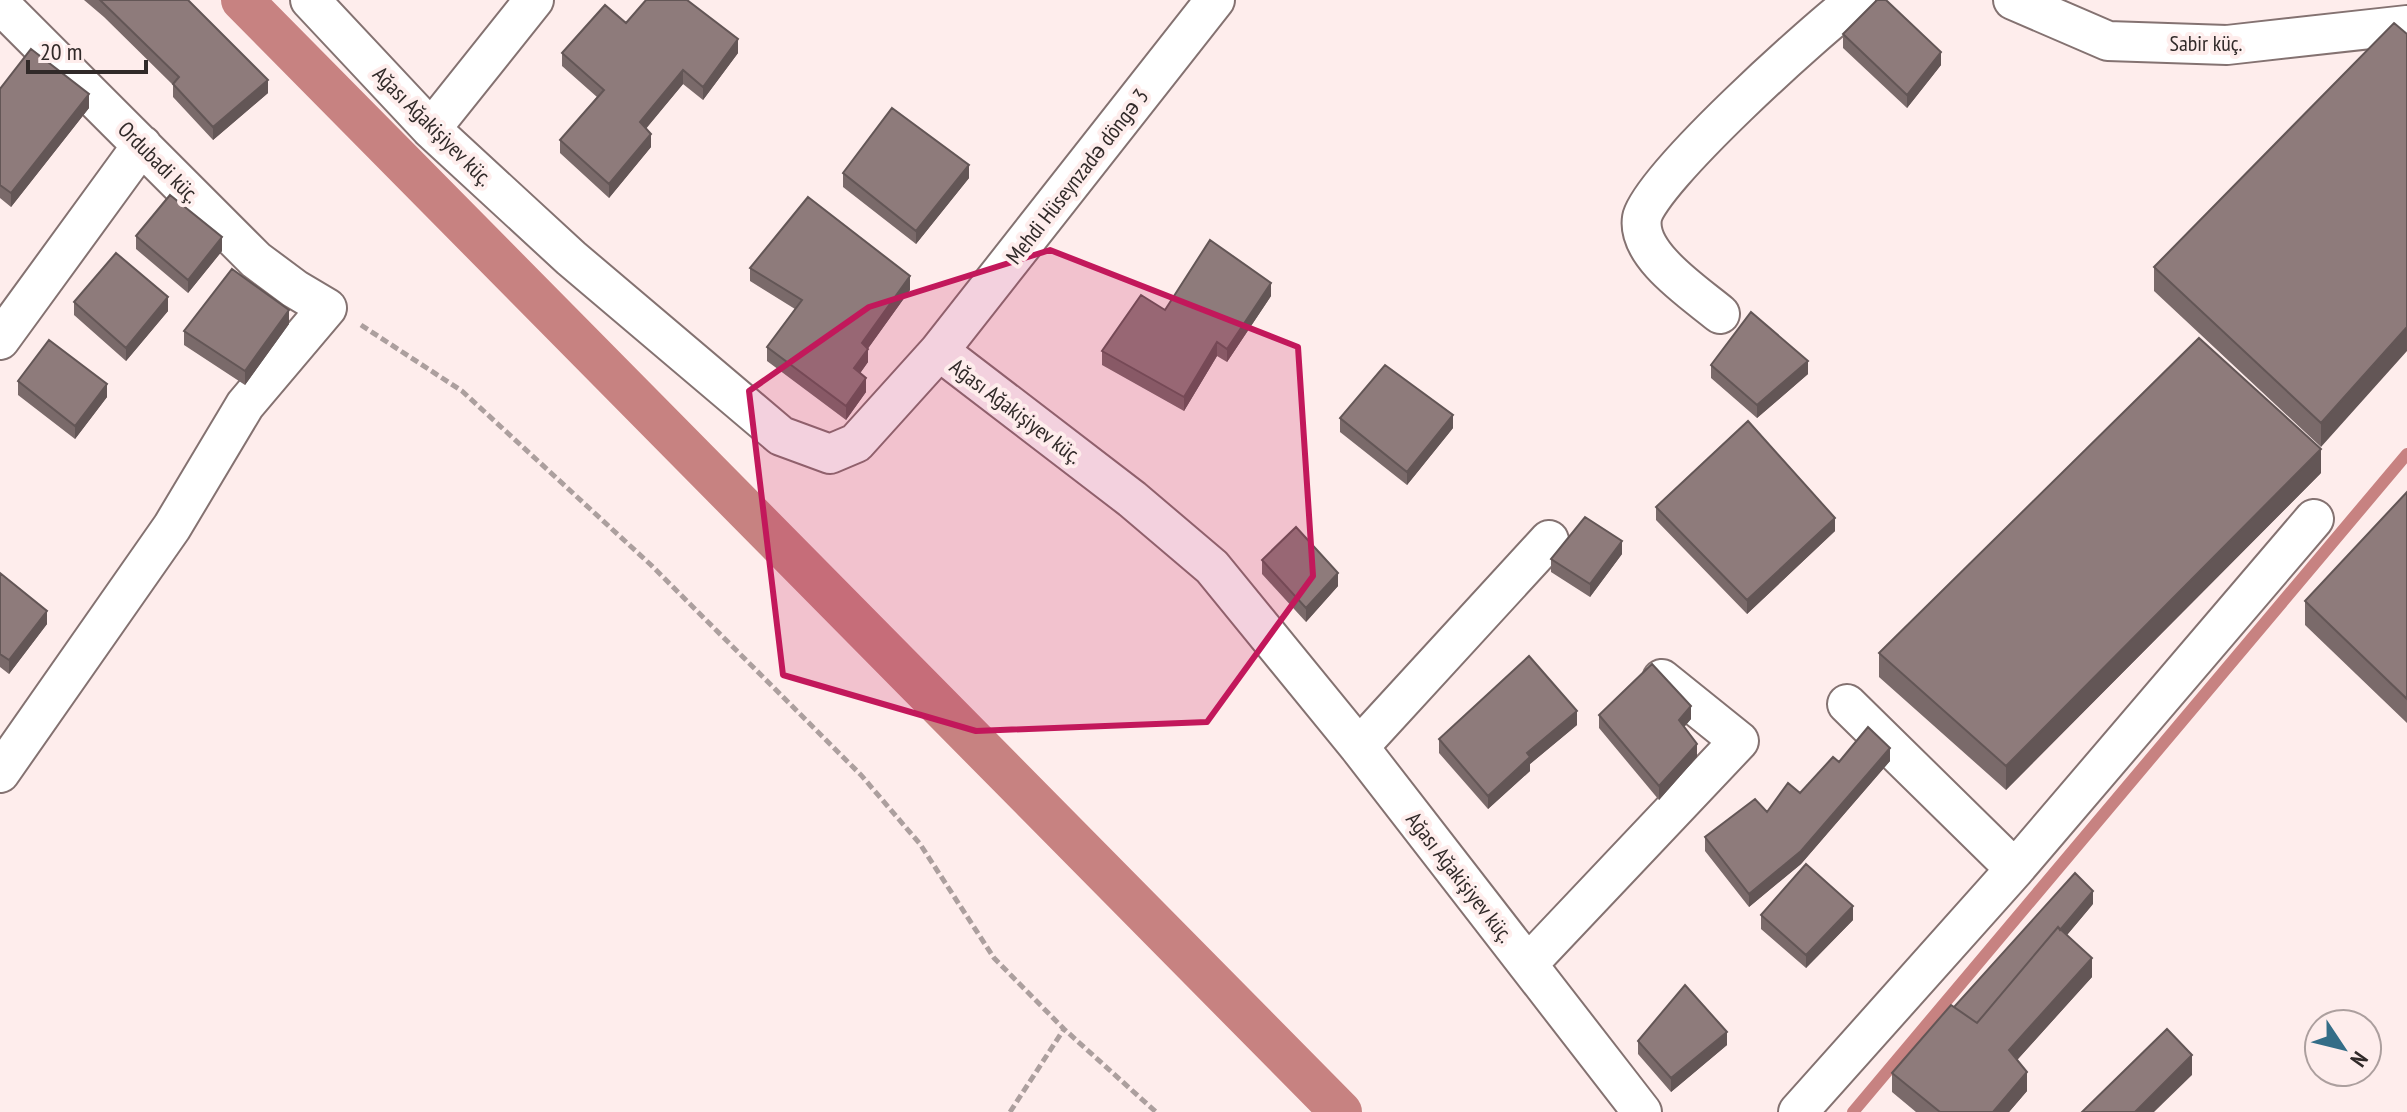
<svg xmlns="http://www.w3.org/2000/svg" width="2407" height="1112" font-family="'PT Sans Narrow',sans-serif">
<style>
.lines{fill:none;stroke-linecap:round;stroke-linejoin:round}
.stream{stroke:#c78281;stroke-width:12}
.canal{stroke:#c78281;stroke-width:42}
.minor-casing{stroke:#847271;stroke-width:42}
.path{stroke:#ac9f9e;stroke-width:5;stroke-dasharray:8 4;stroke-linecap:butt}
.minor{stroke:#fff;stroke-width:38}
.wall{fill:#7a6a6a}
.shaded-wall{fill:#635656}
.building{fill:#8e7b7b;stroke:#635656;stroke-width:2}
.marked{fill:#c2185b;fill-opacity:0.2;stroke:#c2185b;stroke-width:6;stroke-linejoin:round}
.labels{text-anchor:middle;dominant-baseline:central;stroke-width:8;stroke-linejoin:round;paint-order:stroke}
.street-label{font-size:22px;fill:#312a29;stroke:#feedec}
</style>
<rect width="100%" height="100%" fill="#feedec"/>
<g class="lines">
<path class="stream" d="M1853,1112L2407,454"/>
<path class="canal" d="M242,0L1341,1112"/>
<g class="minor-casing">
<path id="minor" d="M310,0L431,129L571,258L781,436L830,454L856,443L939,351L1132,499L1212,567L1359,747L1642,1112
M2013,0L2108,41L2227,45L2407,25
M0,4L256,260L295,289L327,308L245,405L172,527L0,773
M431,129L534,0
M1720,314C1695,293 1636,255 1642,218C1648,181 1819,27 1856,0
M0,340L142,145
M939,351L1215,0
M1847,704L2015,869
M1359,747L1549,540
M1528,964L1739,741L1662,679
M1798,1112L2015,869L2314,519"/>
</g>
<path class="path" d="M361,325L462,391L651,565L861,775L920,844L994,958L1064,1029L1156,1112
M1010,1112L1064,1029"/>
<use href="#minor" class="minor"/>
</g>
<path class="wall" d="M84,0H188L268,93L213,140L173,97V85L104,17Z
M626,23L738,53L703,100L683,84L646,128L651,147L609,198L560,153V140L597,97L562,66V53Z
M2394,23L2321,447L2154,291V267Z
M1843,34L1941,65L1907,108L1843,48Z
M0,89L89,108L11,207L0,198Z
M843,173L969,178L916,244L843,187Z
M136,236L222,251L188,293L136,249Z
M750,268L910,290L868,348V362L860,373L866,392L846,420L767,361V347L795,309L750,281Z
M1271,296L1227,362L1217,356L1184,411L1102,365V351L1165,310Z
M74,302L168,311L126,361L74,315Z
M289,324L245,385L184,345V331Z
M1711,365L1808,374L1757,418L1711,378Z
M18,381L107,397L75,439L18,395Z
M1340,418L1453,428L1407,485L1340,432Z
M2321,473L2006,790L1879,677V653Z
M2407,492V723L2305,625V601Z
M1656,507L1835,531L1747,614L1656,520Z
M1622,554L1590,597L1551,572V559Z
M1262,560L1338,586L1306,622L1262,574Z
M0,573L47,624L9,674L0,667Z
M1599,715L1691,719L1684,727L1697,757L1659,800L1599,728Z
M1577,725L1530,764V771L1488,809L1439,753V739Z
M1890,761L1801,864L1749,907L1705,851V837L1767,812L1800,793L1839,762Z
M2093,904L2067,935L2092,977L2017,1060L2027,1091L2009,1112H1916L1892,1092V1073Z
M1761,915L1853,920L1806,968L1761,929Z
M1638,1041L1727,1045L1671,1092L1638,1054Z"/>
<path class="shaded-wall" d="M738,39V53L703,100V87Z
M1941,52V65L1907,108V95Z
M683,70V84L640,136V122Z
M268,80V93L213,140V127Z
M89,94V108L11,207V193Z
M651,134V147L609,198V184Z
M969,165V178L916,244V231Z
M222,237V251L188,293V280Z
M910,276V290L862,357V343Z
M1271,283V296L1227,362V349Z
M168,297V311L126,361V348Z
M289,310V324L245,385V371Z
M2407,327V351L2321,447V423Z
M1217,342V356L1184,411V397Z
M868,349V362L854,382V368Z
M1808,361V374L1757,418V405Z
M866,378V392L846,420V406Z
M107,384V397L75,439V426Z
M1453,415V428L1407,485V472Z
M2321,449V473L2006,790V766Z
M1835,518V531L1747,614V600Z
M1622,541V554L1590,597V584Z
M1338,573V586L1306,622V608Z
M47,611V624L9,674V660Z
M1691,706V719L1679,733V720Z
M1577,711V725L1530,764V771L1488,809V796L1527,753Z
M1697,744V757L1659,800V786Z
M1890,748V761L1801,864L1749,907V894Z
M2093,891V904L1977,1042V1029Z
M1853,906V920L1806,968V955Z
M2092,958V977L2009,1069V1050Z
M1727,1032V1045L1671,1092V1078Z
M2192,1055V1075L2154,1112H2135Z
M2027,1072V1091L2009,1112H1993Z"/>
<path class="building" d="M100,0H188L268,80L213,127L173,84L179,77Z
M646,0H687L738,39L703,87L683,70L640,122L651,134L609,184L560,140L604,90L562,53L605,5L626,23Z
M1877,0H1886L1941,52L1907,95L1843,34Z
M2394,23L2407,34V327L2321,423L2154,267Z
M31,49L89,94L11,193L0,185V89Z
M892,108L969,165L916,231L843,173Z
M170,195L222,237L188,280L136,236Z
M808,197L910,276L862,343L868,349L854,368L866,378L846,406L767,347L802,300L750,268Z
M1210,240L1271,283L1227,349L1217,342L1184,397L1102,351L1141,295L1165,310Z
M116,253L168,297L126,348L74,302Z
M232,269L289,310L245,371L184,331Z
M1751,312L1808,361L1757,405L1711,365Z
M2199,338L2321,449L2006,766L1879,653Z
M49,340L107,384L75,426L18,381Z
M1385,365L1453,415L1407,472L1340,418Z
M1748,421L1835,518L1747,600L1656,507Z
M2407,492V699L2305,601Z
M1585,517L1622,541L1590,584L1551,559Z
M1296,527L1338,573L1306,608L1262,560Z
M0,573L47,611L9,660L0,654Z
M1529,656L1577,711L1527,753L1530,757L1488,796L1439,739Z
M1652,664L1691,706L1679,720L1697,744L1659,786L1599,715Z
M1868,727L1890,748L1801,851L1749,894L1705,837L1755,799L1767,812L1788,783L1800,793L1833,757L1839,762Z
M1806,864L1853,906L1806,955L1761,915Z
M2075,873L2093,891L2060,930L2058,927L1977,1023L1954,1007Z
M2058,927L2092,958L2009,1050L2027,1072L1993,1112H1940L1892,1073L1951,1005L1977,1023Z
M1685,985L1727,1032L1671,1078L1638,1041Z
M2167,1029L2192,1055L2135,1112H2082Z"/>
<path class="marked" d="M1050,250L1298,347L1313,576L1207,722L976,731L783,675L749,391L869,307Z"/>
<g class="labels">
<g class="street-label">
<text x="2206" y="43">Sabir küç.</text>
<text transform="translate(433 126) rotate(45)">Ağası Ağakişiyev küç.</text>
<text transform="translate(159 162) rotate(45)">Ordubadi küç.</text>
<text transform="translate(1077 176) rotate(-52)">Mehdi Hüseynzadə döngə 3</text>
<text transform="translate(1016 411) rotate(37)">Ağası Ağakişiyev küç.</text>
<text transform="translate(1460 877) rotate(52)">Ağası Ağakişiyev küç.</text>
</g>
</g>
<g transform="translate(2343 1048) rotate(125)"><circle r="38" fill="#feedec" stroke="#ac9f9e" stroke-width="2"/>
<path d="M0-6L14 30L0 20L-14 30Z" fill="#346d87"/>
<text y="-12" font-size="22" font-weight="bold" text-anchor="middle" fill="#312a29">N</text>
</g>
<path d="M28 60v12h118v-12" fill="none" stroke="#312a29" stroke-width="4"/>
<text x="40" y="60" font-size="24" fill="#312a29" stroke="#feedec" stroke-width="6" paint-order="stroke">20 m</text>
</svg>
